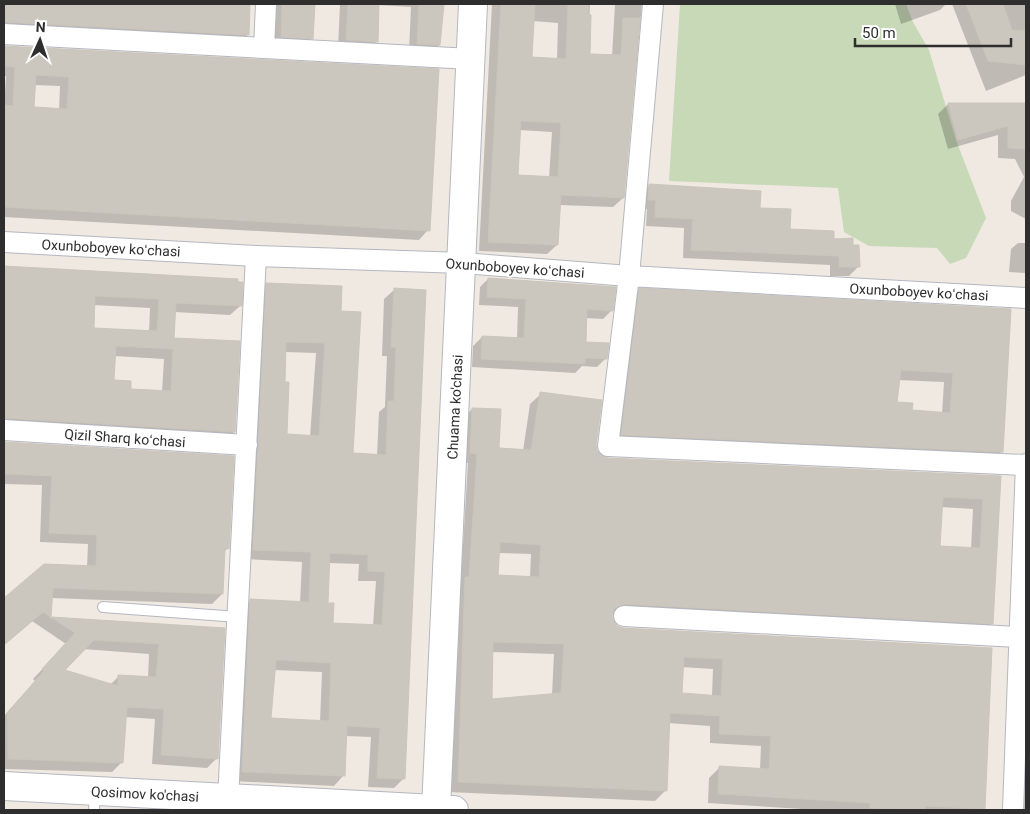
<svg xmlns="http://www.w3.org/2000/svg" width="1030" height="814" font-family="Roboto,sans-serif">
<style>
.cemetery{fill:#c8d9b8}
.shadow{fill:#0003;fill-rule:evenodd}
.building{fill:#cbc7bf;stroke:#cbc5ba;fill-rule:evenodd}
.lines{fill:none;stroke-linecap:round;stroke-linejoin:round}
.lane-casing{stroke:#b4b7c1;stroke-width:12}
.street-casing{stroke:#b4b7c1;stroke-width:22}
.secondary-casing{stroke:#b4b7c1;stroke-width:30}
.lane{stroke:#fff;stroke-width:10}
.street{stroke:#fff;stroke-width:20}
.secondary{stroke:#fff;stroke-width:28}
.labels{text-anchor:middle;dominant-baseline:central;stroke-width:4;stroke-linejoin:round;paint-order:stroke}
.street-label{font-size:14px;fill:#2e2e2e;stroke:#fff}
</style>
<rect width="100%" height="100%" fill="#efe9e1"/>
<path class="cemetery" d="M680,4H906L913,22L929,50L956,140L986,218L966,258L950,264L937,248L869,246L844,232L838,188L669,181Z"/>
<path class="shadow" d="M4,4H249L247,35L237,45L4,32Z
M275,4H314L312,38L303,47L273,45Z
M340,4H442L439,45L430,54L409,52L411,7L378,5L376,42L368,50L338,49Z
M492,4H590L588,55L612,56L615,4H642L623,198L613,207L559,205L557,245L547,254L479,251ZM533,21L558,23L557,60L531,58ZM519,130L552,132L549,178L517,176Z
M895,4H946L940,10L901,24Z
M952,4H1026V75L986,91Z
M4,46L438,70L428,230L419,240L4,217V107L6,76H4ZM34,85L60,86L59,110L33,108Z
M948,104H1026V219L1011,211V201L1024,177L1015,159L998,158V135L948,149L938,114Z
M650,185L789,230L832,240L858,267L849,276H830V265L683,258L684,228L646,226L647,209L639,208L640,194Z
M1018,243H1026V273L1009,272L1011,249Z
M4,268L236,280L240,306L230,315L174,312L172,339L234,432L224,442L4,428ZM93,305L150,308L149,332L92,329ZM114,356L164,359L162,392L129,390L113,382Z
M488,279L612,310L603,319L585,318V343L606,358L597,367L582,366L575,373L472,367L473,346L482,337L517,339L518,307L479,305L480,287Z
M267,284L340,312L352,454L377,456L379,412L385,407L387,356H382L384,299L394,290L425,291L403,779L394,788L368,787L371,737L346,736L343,776L334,786L233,781L241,610L251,601L300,603L302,562L244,559L257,294ZM285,352L316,353L310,437L285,436ZM329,563L359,564L358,581H376L373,626L332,624L327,604ZM274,670L322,672L320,722L270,720Z
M640,290L1010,310L1001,452L992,461L612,444L630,300ZM897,380L944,382L942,414L911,412L896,403Z
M541,394L595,445L596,452L607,459L1000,477L992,623L982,633L611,615L616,627L623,629L991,649L984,809L819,810L708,803L709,778L719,768L760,770L761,746L710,743V726L668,723L665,791L655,801L448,792L468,463H460L462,419L472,409L498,450L523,451L530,404ZM941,507L973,509L971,549L939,547ZM498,553L531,554L530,578L497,576ZM491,652L554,654L552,695L490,700ZM682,667L713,669L712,696L680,694Z
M4,443L232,457L228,548L224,552L222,594L212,604L51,598L50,618L224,629L217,758L207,768L152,764L155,719L125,717L122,762L112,772L4,769V716L35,681L33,679L66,644L32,621L4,644V600L44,565L87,567L88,544L40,542L42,485L4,484ZM83,649L149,654L148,678L119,676L110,685L63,670Z
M1026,672V810H1015Z"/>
<path class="building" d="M4,4H250L249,35L4,22Z
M282,4H315L313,39L281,37Z
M348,4H379L378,42L346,40Z
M419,4H444L440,45L417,44Z
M501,4H535L532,57L566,59L568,4H589L588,14L591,15L590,54L621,55L623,18H640L624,198L561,195L558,245L488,242ZM521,121L561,123L558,177L518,175Z
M966,4H1003L1012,30L1026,31V65L988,61Z
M4,46L439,69L430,231L4,207V105L13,106L15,67L4,66ZM36,75L69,77L67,109L34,107Z
M948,103H1026V149L1008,148V126L958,140Z
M649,184L761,191L760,208L791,209L790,229L834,231V239L853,238V245H859L860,267H839V256L691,250L693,219L655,217L656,200H648Z
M4,266L238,279V282H243L242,306L176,303L174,338L240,341L235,432L4,418ZM95,296L159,299L157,331L94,328ZM116,346L173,349L171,391L131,389V381L114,380Z
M488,278L616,287L613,311L587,309L586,342L609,343L607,359L585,358V364L481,359L482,336L524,338L526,299L487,297Z
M266,283L342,286L341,311L361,312L353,453L386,455L388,401H394L396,347H391L394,288L426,290L405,779L377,778L380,728L347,726L345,776L242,772L250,599L309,602L311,552L253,550ZM286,342L325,343L319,436L287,434L289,382H285ZM330,553L368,555V571L385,572L382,625L333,623L334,603H328ZM276,660L331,663L329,721L271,718Z
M639,288L1011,309L1003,452L621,435ZM901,370L953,373L950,413L912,410L913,403L897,402Z
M540,392L602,400L596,445L597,451L607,458L1001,476L993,624L625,604L614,609L612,616L617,626L623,628L992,648L985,809L925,806V810L870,808V803L718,794L719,766L769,769L771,736L719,734L720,716L670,713L667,791L458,782L465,577H469L477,454L470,453L472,408L501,409L499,448L531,450ZM943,497L983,499L980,548L940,546ZM500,542L541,545L539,577L498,575ZM493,642L564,644L561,693L492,699ZM684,657L723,659L721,696L682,693Z
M4,442L234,456L229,549L225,548L223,594L53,588L51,617L225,628L218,759L161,755L164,709L127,707L123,763L8,759L7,713L44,671L42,669L75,633L43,612L4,645V598L44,564L96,566L97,535L49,533L52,476L4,474ZM94,640L159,644L156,677L118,675V686L65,670Z"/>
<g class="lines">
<g class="lane-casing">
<path id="lane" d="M103,607L238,617
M94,810L95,791"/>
</g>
<g class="street-casing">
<path id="street" d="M653,4L629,276L608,446L1026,465
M4,34L471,59
M264,48L266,4
M4,242L256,256L463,263L629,276L1026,298
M4,430L247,445
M624,616L1018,637
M228,799L256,256
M1013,810L1026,464"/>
</g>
<g class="secondary-casing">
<path id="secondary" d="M4,786L454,810
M436,809L473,4"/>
</g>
<use href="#lane" class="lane"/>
<use href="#street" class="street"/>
<use href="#secondary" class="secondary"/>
</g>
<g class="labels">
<g class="street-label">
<text transform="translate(111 248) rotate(3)">Oxunboboyev koʻchasi</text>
<text transform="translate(515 268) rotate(4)">Oxunboboyev koʻchasi</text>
<text transform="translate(919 292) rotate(3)">Oxunboboyev koʻchasi</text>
<text transform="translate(455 407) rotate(-87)">Chuama ko'chasi</text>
<text transform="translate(125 438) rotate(4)">Qizil Sharq koʻchasi</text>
<text transform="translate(145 794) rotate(3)">Qosimov ko'chasi</text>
</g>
</g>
<rect width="1030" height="814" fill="none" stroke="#2e2e2e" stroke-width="10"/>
<g transform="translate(40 40) rotate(3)" stroke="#ffffff" stroke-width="4" paint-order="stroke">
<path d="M0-4L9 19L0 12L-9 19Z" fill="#2e2e2e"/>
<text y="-8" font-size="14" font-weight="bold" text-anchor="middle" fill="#2e2e2e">N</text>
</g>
<path d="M855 38v8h156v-8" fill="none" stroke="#2e2e2e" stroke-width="2.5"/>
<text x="862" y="38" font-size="15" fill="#2e2e2e" stroke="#ffffff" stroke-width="4" paint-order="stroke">50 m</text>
</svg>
